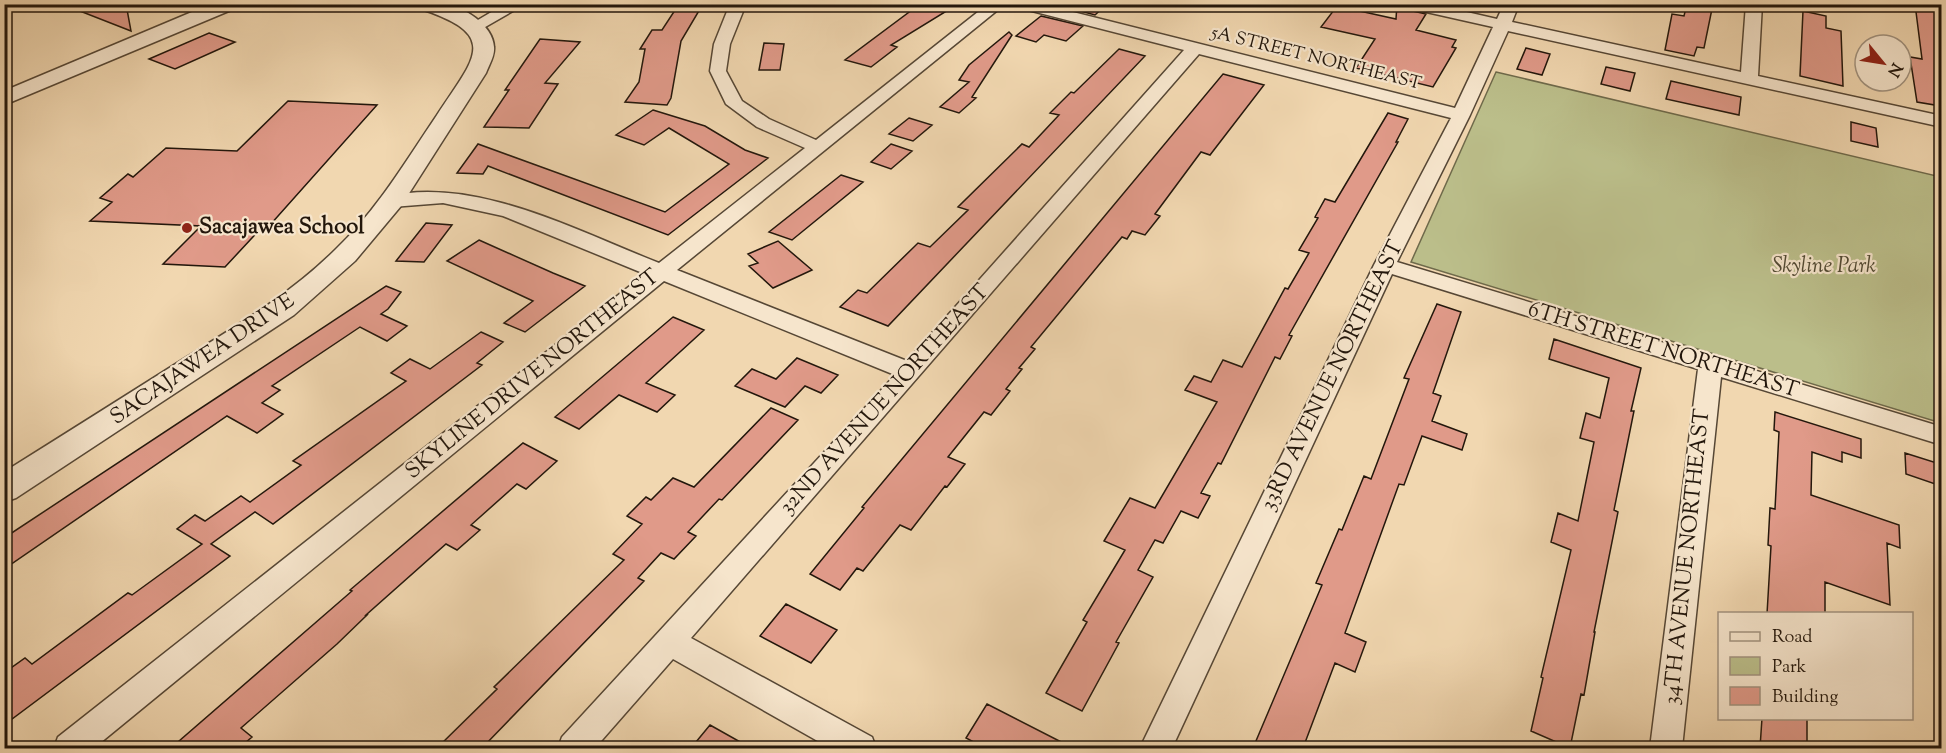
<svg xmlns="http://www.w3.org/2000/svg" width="1946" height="753" font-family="'Sorts Mill Goudy',serif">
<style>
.green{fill:#bbbe8a;stroke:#6f6a4b;stroke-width:1.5}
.building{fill:#e09a89;stroke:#23170c;stroke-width:1.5}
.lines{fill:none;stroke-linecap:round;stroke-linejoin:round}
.minor-casing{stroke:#564735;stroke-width:3}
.tertiary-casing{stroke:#564735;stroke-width:3}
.minor{fill:#f6e5cc;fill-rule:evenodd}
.tertiary{fill:#f6e5cc;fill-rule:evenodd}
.poi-dot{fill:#8f2418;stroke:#f6e5cc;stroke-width:2}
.labels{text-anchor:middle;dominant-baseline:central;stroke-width:4.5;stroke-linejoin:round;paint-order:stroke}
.far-street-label{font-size:18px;fill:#23170c;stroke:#f6e5cc}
.poi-label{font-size:22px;font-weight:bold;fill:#23170c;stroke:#f6e5cc;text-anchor:start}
.park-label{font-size:22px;font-style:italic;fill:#514932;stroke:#f6e5cc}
.street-label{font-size:22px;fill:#23170c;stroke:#f6e5cc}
</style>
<rect width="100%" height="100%" fill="#f1d7b0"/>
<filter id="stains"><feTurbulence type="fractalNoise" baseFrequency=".00333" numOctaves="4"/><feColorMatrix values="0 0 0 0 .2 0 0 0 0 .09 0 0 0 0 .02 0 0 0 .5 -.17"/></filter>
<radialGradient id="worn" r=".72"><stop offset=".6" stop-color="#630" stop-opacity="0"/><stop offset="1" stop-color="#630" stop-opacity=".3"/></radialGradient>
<path class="green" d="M1496,72L1941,177V423L1411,262Z"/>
<path class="building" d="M67,4H126L131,31L67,6Z
M679,4H703L681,41L671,98L667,105L625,102L639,82L645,49H640L652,30H662Z
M920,4H958L891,45L897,47L871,67L845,60Z
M1054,4H1107L1095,15Z
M1397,4L1404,9L1426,14L1416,30L1456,40L1452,47L1456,48L1433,87L1356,68L1375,39L1321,27L1337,6L1396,19Z
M1687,4H1713L1704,48L1697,47L1694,56L1665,50L1672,14L1684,16Z
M1915,4H1941V106L1917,102L1910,57L1922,59Z
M1803,11L1826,16V28L1841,31L1843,86L1800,76Z
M1041,16L1083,26L1066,41L1044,35L1036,42L1016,36Z
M1009,32L1012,35L972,97L976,98L959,113L940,107L969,82L959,80L969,65Z
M209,33L235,42L175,69L149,59Z
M540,39L580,42L545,83L558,84L529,128L484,127L509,90H505Z
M764,43L784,44L780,70H759Z
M1526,48L1550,54L1542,75L1517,69Z
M1119,49L1145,56L888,326L840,307L858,290L867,293L918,243L930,247L968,210L958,207L1022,144L1029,147L1059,115L1050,113L1071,92L1074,93Z
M1606,67L1635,73L1630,91L1601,84Z
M1223,74L1264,85L1210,155L1201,152L1155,214L1160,216L1145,235L1132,231L1127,239L1122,237L1031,347L1035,349L1019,368L1022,369L1006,389L1010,391L991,415L984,412L948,457L965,464L947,487L945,486L911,530L900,525L863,571L857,568L840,590L810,574L864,508L862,507Z
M1671,81L1741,97L1739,115L1666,99Z
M288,101L377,105L270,225H264L225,267L163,264L201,226L90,221L112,202L100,198L128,174L133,177L166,148L237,151Z
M653,110L705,126L745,150L768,158L668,235L488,166L483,174L457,173L478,144L665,212L729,164L669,128L644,145L616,135Z
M1388,113L1408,119L1396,142H1398L1289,335L1292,336L1280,359L1275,357L1221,464L1218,463L1201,493L1210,496L1198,518L1181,511L1163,543L1155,540L1138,570L1153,577L1116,642L1119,643L1082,711L1046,693L1087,622L1083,620L1125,550L1104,541L1130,498L1155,508L1217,402L1185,390L1194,376L1211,382L1223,360L1242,367L1285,288L1288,289L1309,253L1299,250L1318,218L1315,217L1325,199L1335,202Z
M909,118L932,125L913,141L889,134Z
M1851,122L1876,128L1878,147L1851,141Z
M891,144L912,151L891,169L871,162Z
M841,175L863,182L792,240L769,232Z
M426,223L452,225L424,262L396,261Z
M479,240L553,273L585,286L525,332L504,323L533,301L447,261Z
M778,241L812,270L773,288L749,266L758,263L748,254Z
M386,286L401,292L388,309L381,314L407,326L387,341L360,327L272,386L280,390L262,403L283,414L257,433L227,416L4,569V538Z
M1437,304L1461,312L1433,393L1441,396L1432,421L1467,434L1462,450L1422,436L1404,485L1399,484L1345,633L1366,642L1355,672L1335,663L1303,748H1253L1322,585L1316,583L1339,529L1342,530L1364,476L1371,479L1409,379L1404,378Z
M673,317L704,330L646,383L675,395L657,412L619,395L579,429L555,417Z
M481,332L503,342L477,363L482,365L273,524L255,512L211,544L230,556L4,725V673L25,658L32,664L128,593L132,595L202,544L177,529L195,515L205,521L241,496L250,502L301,465L293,461L406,381L391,373L410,359L430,369Z
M1554,339L1641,368L1631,411H1634L1614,510L1618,512L1594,632H1595L1584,695L1581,694L1570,748L1531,731L1543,678L1541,677L1571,550L1551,542L1558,513L1578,521L1594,442L1580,438L1586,413L1600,418L1609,378L1549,359Z
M797,358L838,375L821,393L805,386L785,407L735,386L752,369L776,379Z
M771,408L798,420L722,500L719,499L688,532L696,536L674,559L661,553L638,578L644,581L482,748H437L497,689L494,687L624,560L613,554L642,524L627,516L646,497L651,500L673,478L694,487Z
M1775,412L1861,439V458L1842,452V462L1812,452L1811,495L1899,525L1900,548L1887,543L1890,605L1825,582V614H1767L1771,546L1768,545L1770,508L1775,509L1779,432L1774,430Z
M523,443L557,461L526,489L517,484L471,525L480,530L457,550L446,544L366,615H367L337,644L241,728L252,737L239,748H171L352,591L350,590Z
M1905,453L1940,464L1941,486L1906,474Z
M786,604L837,630L811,663L760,636Z
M987,704L1073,748H985L966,738Z
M1762,718H1807V748H1760Z
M710,725L751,748H691Z"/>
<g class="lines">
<g class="minor-casing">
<path id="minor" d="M505,4H525L480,30L474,32L466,27Z
M730,4H746L730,44L726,71L742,101L769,119L816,140L988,4H1005L677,270L907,361L1184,50L1016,7L1014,4H1041L1455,108L1493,27L1404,7L1402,4H1432L1497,19L1504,4H1519L1512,22L1741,72L1746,4H1762L1758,76L1942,116V127L1508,31L1470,115L1397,262L1942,427V445L1721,377L1682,748H1650L1698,369L1392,274L1172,748H1140L1374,265L1451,118L1199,54L691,638L872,737L876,748H830L673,659L595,748H558L562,737L895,375L664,281L94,748H54L58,737L645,274L503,216L443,203L392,207L385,205L382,201L385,197C474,175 577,231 659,263L805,148L757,127L726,104L710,71L714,44Z"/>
</g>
<g class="tertiary-casing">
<path id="tertiary" d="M211,4H238L236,8L4,105V91Z
M416,4C425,4 435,4 444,4C463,6 493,25 494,47C495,56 489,65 486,73L401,206L355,261L294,315L16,498L4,502V472C65,434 125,396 185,358C238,325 292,293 336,249C377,210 406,161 437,115C475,57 502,35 418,8Z"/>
</g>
<use href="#minor" class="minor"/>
<use href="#tertiary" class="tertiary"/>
</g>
<circle class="poi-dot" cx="187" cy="228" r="6"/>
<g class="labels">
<g class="far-street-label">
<text transform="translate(1316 59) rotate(14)">5A STREET NORTHEAST</text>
</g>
<g class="poi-label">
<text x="199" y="228">Sacajawea School</text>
</g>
<g class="park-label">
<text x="1824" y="267">Skyline Park</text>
</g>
<g class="street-label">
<text transform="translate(1663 351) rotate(17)">6TH STREET NORTHEAST</text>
<text transform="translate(203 360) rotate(-34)">SACAJAWEA DRIVE</text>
<text transform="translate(533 375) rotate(-39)">SKYLINE DRIVE NORTHEAST</text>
<text transform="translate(1333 376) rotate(-64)">33RD AVENUE NORTHEAST</text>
<text transform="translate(885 400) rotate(-48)">32ND AVENUE NORTHEAST</text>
<text transform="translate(1688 557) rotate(-84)">34TH AVENUE NORTHEAST</text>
</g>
</g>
<rect width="1946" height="753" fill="none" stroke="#f1d7b0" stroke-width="24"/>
<rect x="6" y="6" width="1934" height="741" fill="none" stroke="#23170c" stroke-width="3"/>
<rect x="12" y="12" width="1922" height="729" fill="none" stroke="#23170c" stroke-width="1.5"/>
<rect x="1718" y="612" width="195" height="108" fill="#f6e5cc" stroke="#a2937f" stroke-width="1.5"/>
<rect x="1730" y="632" width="30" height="9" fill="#f6e5cc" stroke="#a2937f" stroke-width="1.5"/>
<text x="1772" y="642" font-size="18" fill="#23170c">Road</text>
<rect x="1730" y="657" width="30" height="18" fill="#bbbe8a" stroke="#a2937f" stroke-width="1.5"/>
<text x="1772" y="672" font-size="18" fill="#23170c">Park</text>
<rect x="1730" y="687" width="30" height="18" fill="#e09a89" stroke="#a2937f" stroke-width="1.5"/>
<text x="1772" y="702" font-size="18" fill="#23170c">Building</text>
<g transform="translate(1883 63) rotate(120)"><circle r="28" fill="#f6e5cc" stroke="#a2937f" stroke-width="1.5"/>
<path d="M0-4.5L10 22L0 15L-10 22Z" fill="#8f2418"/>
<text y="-9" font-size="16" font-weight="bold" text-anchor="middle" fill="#23170c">N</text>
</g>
<rect width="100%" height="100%" filter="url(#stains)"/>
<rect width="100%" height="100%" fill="url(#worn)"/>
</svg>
